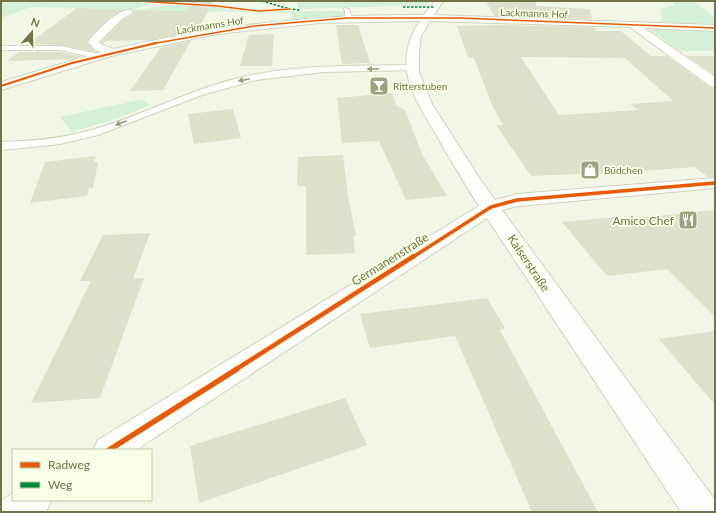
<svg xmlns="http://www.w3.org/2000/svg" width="716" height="513" font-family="Lato,sans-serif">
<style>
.green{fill:#d6f0d7}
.building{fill:#dde1cb;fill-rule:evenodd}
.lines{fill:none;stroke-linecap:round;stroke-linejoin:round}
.lane-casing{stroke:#d0d3bf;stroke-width:2}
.street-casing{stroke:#d0d3bf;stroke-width:2}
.lane{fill:#fdfefb;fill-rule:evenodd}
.street{fill:#fdfefb;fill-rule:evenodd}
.quiet{stroke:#00873e;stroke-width:1.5;stroke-dasharray:2.5 1.5;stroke-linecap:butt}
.cycleway-far4-casing{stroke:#f8ffe7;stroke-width:2.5}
.cycleway-far3-casing{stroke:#f8ffe7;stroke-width:3.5}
.cycleway-far2-casing{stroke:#f8ffe7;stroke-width:5.5}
.cycleway-far1-casing{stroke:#f8ffe7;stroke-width:7}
.cycleway-casing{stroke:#f8ffe7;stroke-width:8}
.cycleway-far4{stroke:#e8590c;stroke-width:1.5}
.cycleway-far3{stroke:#e8590c;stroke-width:2}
.cycleway-far2{stroke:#e8590c;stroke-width:3.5}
.cycleway-far1{stroke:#e8590c;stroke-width:4.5}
.cycleway{stroke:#e8590c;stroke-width:5.5}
.oneway{fill:#9c9d7d}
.labels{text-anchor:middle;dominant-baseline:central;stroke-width:3.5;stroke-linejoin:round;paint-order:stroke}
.far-street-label{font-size:10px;fill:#727447;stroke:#f8ffe7}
.far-poi-label{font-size:10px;fill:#727447;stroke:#f8ffe7;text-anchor:start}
.poi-label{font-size:12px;fill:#727447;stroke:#f8ffe7;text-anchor:end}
.street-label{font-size:12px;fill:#727447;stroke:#f8ffe7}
</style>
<rect width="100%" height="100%" fill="#f1f7e6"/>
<path class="green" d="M5,1H132L151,4L130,10L31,7L1,18V2Z
M276,1H429L426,5L298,9L297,2Z
M672,1H694L715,18V24L658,22L662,19L660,9L674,5Z
M167,5L213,6L256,11H337L344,12L345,17L292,20V13L139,10Z
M657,28L715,31V51H680L651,30Z
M142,99L150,105L116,119L72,132L60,117Z"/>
<path class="building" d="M193,1H214L197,31L150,40L106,41L103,44L101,42L123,20L134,13L133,10L186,11Z
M486,1H536V6L590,9L592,19L494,16Z
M77,8L124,10L107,20L87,41L95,52L60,45L28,44Z
M336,25H358L370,63L342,64Z
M500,25L595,27L596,31H621L651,56H667L709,87L715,88V177H708L694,167L604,174L603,173L531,176L496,125H503L492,105L474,58L468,57L457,26ZM521,57L625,58L673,101L630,104L638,110L559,115Z
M274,34L272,66H240L249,35Z
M191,41L163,90L130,91L161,47Z
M19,52H60L81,56L74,59L7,61Z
M687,56H715V75Z
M392,93L396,105L405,110L422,154L447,196L406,200L379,141L342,143L337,98Z
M233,109L241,138L194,144L188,114Z
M343,155L348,196L356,236H353L355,253L306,255V186H297L298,157Z
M96,156L94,162H98L93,188H89L87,196L30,203L45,162Z
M715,210V317L667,269L607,276L562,222L617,217L620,220Z
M150,233L133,279L144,278L100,398L31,403L91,281H80L103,235Z
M487,298L505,328L500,330L598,512H532L455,336L370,348L360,314Z
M715,331V405L659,339Z
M345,398L367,445L199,503L190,446Z"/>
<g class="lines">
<g class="lane-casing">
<path id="lane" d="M344,8L349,9L352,18L351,19L346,18Z
M1,46H60L99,54L100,56L96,58L60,50H1Z
M412,65L415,66L416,68L415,70L323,72L256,80L202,95L98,135L60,144L1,150V142C30,141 60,139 88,131C137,118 182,93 231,80C290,64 352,66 412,65Z"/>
</g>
<g class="street-casing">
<path id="street" d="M435,1H443L434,15L715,25V31L644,28L715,77V87L710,86L630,27L430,21L421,36L419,51V72L432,104L480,179L495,200L517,194L715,178V188L518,206L502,210L715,500V512H681L487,218L136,450H93L98,440L479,206C464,183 450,159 437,136C425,116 411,95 407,72C404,55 410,35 420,21L319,23L217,34L111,56L1,90V82L101,52L94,49L88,42C94,33 120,7 131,10L133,12L122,19L99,42L102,45L114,49C216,25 319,14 424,15Z
M13,493V500H51L46,512H1L2,500Z"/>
</g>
<use href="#lane" class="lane"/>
<use href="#street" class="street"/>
<path class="quiet" d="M262,1L290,9L300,10
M403,7H435"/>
<g class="cycleway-far4-casing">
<path id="cycleway-far4" d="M139,1L217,6L259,11L290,9
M151,44L254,26L347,18H460L715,28"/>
</g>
<g class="cycleway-far3-casing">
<path id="cycleway-far3" d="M1,86L72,63L156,43"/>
</g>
<g class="cycleway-far2-casing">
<path id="cycleway-far2" d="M413,257L491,207L517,200L715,183"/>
</g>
<g class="cycleway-far1-casing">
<path id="cycleway-far1" d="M235,370L414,256"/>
</g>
<g class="cycleway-casing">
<path id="cycleway" d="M109,450L237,369"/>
</g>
<use href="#cycleway-far4" class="cycleway-far4"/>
<use href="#cycleway-far3" class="cycleway-far3"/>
<use href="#cycleway-far2" class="cycleway-far2"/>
<use href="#cycleway-far1" class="cycleway-far1"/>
<use href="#cycleway" class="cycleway"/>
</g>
<defs><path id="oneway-solid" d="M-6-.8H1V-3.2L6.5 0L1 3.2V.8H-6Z"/></defs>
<g class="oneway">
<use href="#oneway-solid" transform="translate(373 69) rotate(179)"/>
<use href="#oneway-solid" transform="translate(244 80) rotate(168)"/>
<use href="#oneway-solid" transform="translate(121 123) rotate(160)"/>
</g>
<defs>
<g id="bar-square" transform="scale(1)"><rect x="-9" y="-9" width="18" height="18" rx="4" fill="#9ea27f" stroke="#f8ffe7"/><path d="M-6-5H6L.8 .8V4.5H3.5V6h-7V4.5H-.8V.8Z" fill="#fff"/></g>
<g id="shop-square" transform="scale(1)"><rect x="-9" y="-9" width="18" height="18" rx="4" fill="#9ea27f" stroke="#f8ffe7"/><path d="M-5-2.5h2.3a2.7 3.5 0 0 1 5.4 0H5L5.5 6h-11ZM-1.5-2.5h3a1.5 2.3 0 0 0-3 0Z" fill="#fff"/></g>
<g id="restaurant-square" transform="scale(1)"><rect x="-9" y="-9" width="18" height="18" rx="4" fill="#9ea27f" stroke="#f8ffe7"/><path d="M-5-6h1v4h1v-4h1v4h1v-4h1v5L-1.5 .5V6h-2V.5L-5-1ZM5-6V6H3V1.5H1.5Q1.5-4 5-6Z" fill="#fff"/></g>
</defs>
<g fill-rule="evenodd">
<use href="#bar-square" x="379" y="86"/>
<use href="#shop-square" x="590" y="170"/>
<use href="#restaurant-square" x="688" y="220"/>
</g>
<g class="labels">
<g class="far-street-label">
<text transform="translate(534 13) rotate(2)">Lackmanns Hof</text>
<text transform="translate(210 25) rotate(-9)">Lackmanns Hof</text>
</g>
<g class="far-poi-label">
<text x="393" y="86">Ritterstuben</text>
<text x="604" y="170">Büdchen</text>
</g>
<g class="poi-label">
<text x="674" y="220">Amico Chef</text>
</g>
<g class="street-label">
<text transform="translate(390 259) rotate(-32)">Germanenstraße</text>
<text transform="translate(529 263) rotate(56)">Kaiserstraße</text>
</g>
</g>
<rect width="716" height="513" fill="none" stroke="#727447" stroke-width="4"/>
<rect x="12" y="449" width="140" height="52" fill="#f8ffe7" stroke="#c2c7a7"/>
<rect x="20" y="462" width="20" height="6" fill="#e8590c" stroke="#c2c7a7"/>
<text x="48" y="469" font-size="12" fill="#727447">Radweg</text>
<rect x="20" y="482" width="20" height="6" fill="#00873e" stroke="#c2c7a7"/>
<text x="48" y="489" font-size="12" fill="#727447">Weg</text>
<g transform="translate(32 32) rotate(20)" stroke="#f8ffe7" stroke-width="3" paint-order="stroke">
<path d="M0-3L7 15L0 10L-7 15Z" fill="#727447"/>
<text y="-6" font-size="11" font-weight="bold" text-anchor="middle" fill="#727447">N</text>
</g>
</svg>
